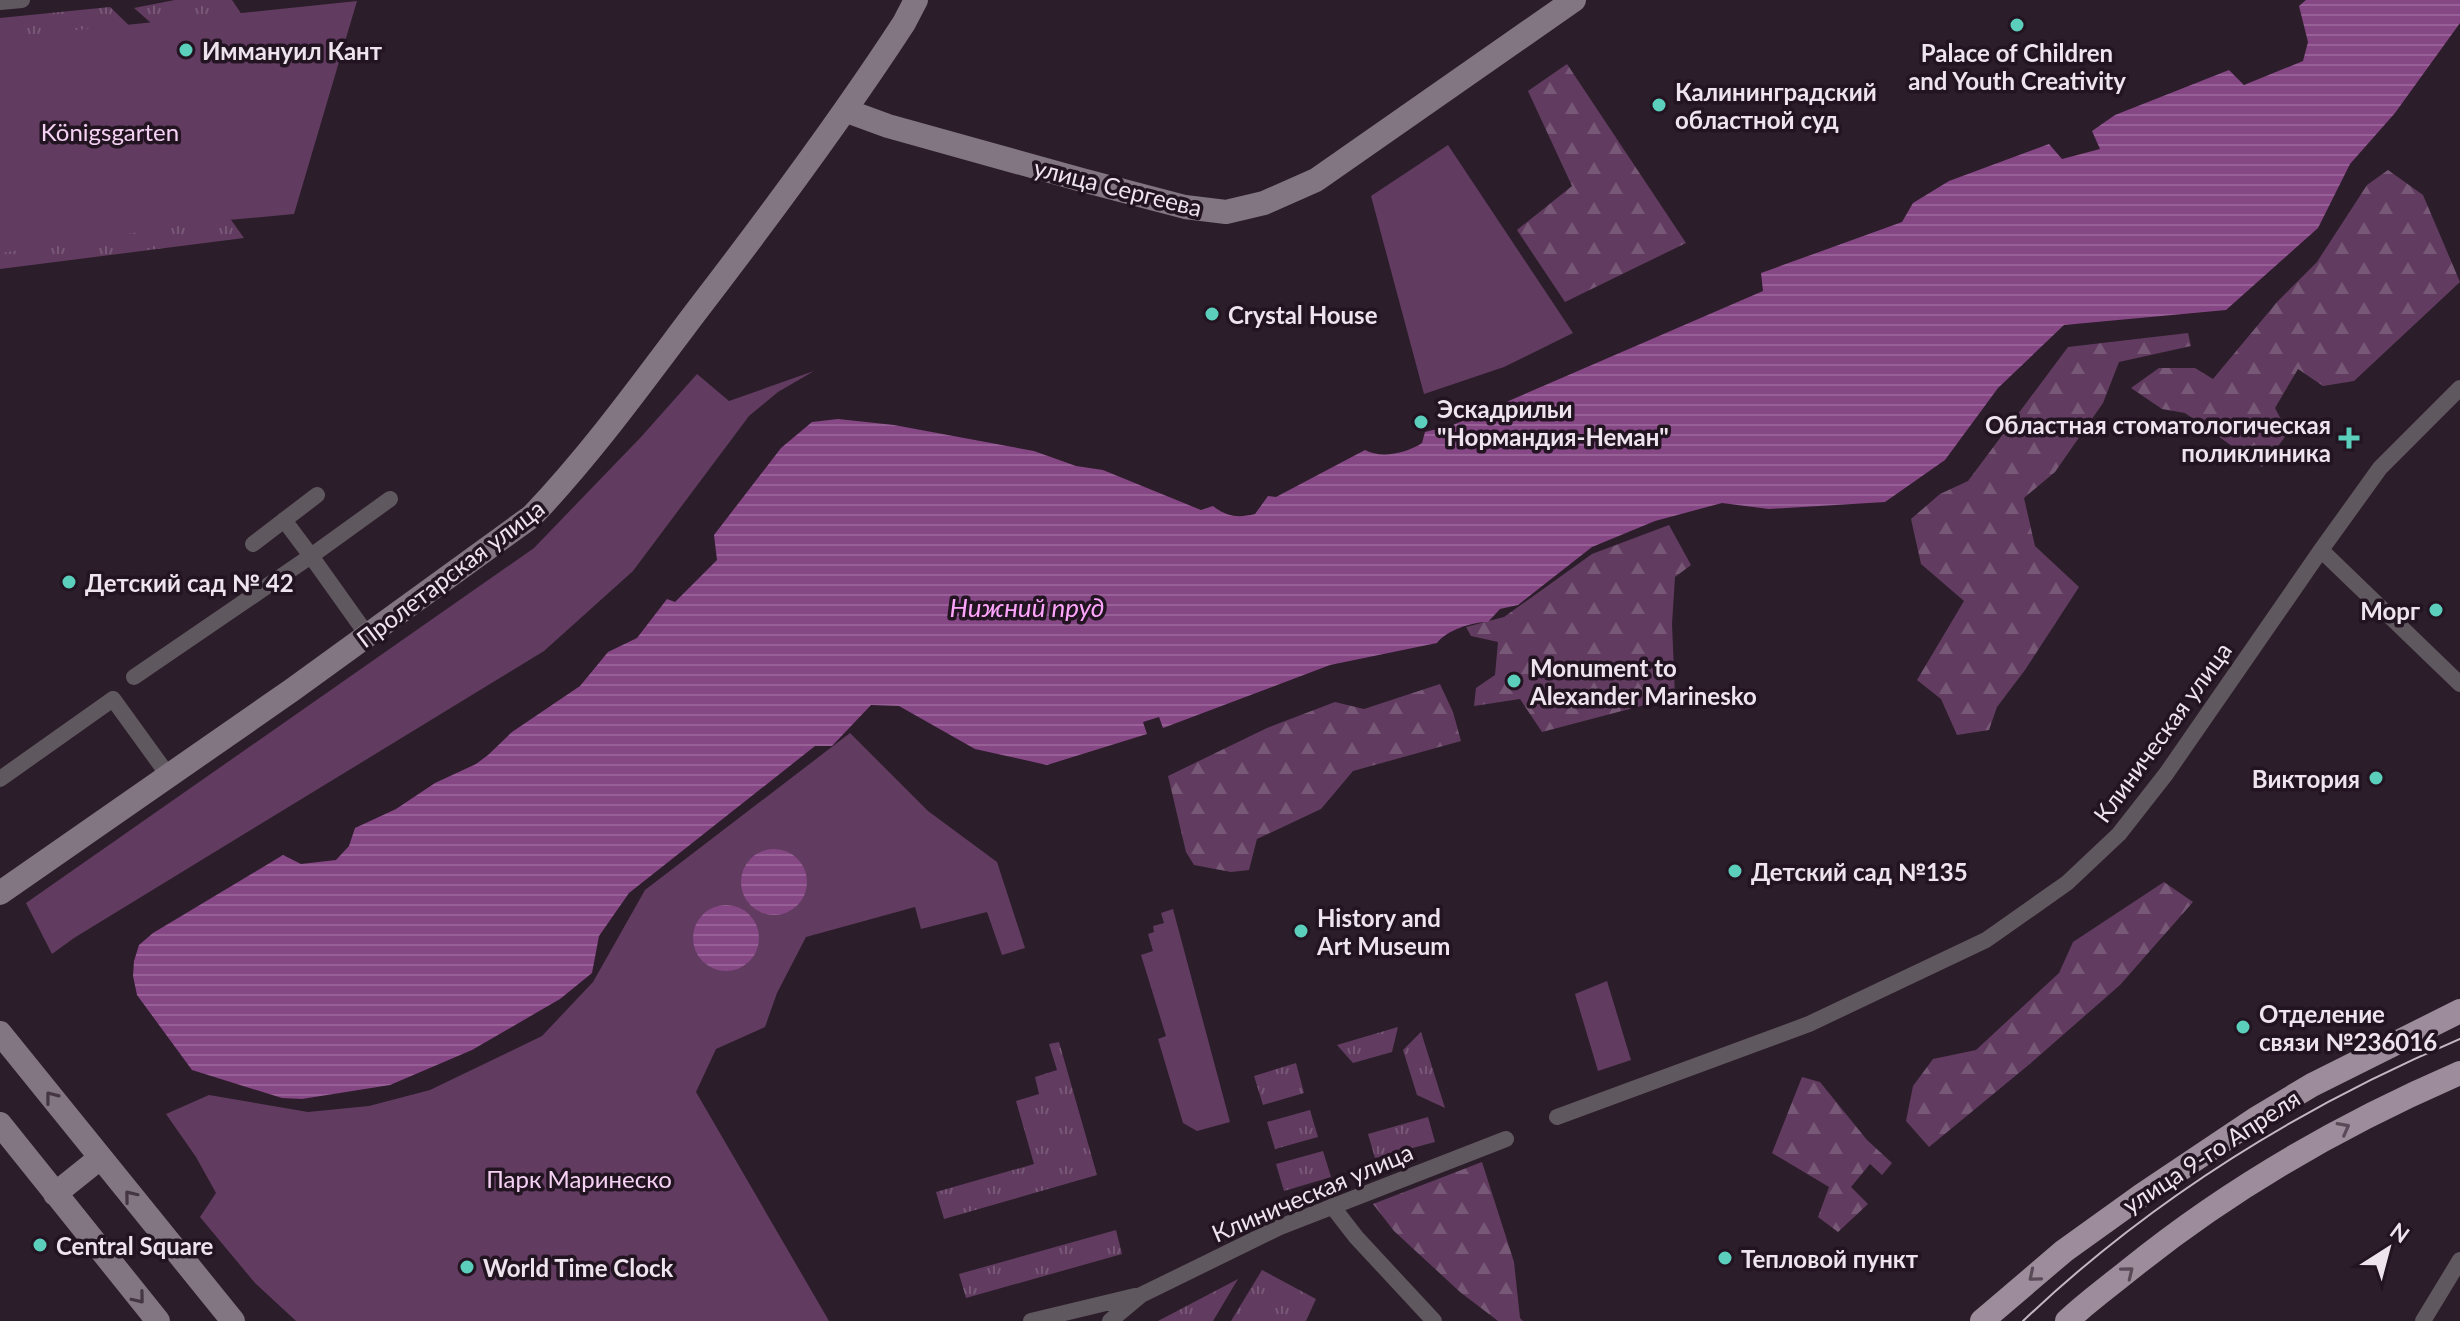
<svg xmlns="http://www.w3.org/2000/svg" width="2460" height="1321" font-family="Lato,sans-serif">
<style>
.grass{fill:url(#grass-tufts)}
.forest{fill:url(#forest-firs)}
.park{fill:#613c60}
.water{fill:url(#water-rules)}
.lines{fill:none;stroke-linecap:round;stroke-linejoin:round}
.street{stroke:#60585f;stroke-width:16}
.secondary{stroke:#827682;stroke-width:24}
.primary{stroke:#9d8d9c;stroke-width:24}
.tram{stroke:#c2b7c2;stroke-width:2}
.oneway{stroke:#443643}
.oneway2{stroke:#594a58}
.poi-dot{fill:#5bcebc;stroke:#221421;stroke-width:3}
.labels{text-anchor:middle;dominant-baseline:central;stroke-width:7;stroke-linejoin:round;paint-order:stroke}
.poi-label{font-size:24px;font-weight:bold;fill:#eee4ee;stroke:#221421;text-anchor:start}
.park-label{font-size:24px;fill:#f5d1f3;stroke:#221421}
.street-label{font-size:24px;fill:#eee4ee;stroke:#221421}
.water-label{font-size:26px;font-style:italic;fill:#fea5fb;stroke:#221421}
</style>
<defs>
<pattern id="grass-tufts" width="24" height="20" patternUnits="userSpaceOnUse" patternTransform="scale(2)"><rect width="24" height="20" fill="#613c60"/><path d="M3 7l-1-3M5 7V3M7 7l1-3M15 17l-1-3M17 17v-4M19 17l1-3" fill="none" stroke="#785877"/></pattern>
<pattern id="forest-firs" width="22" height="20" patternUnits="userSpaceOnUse" patternTransform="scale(2)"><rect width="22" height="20" fill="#613c60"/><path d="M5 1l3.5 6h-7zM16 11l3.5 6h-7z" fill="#785877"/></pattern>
<pattern id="water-rules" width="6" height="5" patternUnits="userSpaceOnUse" patternTransform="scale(2)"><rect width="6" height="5" fill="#864785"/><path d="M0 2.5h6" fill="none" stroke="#976197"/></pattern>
</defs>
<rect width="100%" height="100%" fill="#2c1d2b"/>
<path class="grass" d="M175,0H232L294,92L159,30L134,8Z
M110,7L141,37L166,129L244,238L0,269V18Z
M1398,1027L1392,1052L1353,1063L1337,1045Z
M1421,1032L1445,1108L1417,1095L1403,1050Z
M1059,1042L1097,1175L944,1219L936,1192L1034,1164L1016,1101L1039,1094L1035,1077L1057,1070L1049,1044Z
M1296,1063L1304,1093L1263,1105L1254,1076Z
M1310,1110L1318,1137L1275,1149L1267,1122Z
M1428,1117L1435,1142L1375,1158L1368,1134Z
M1323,1151L1331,1177L1284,1191L1276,1164Z
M1116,1230L1122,1254L966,1298L959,1274Z
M1262,1270L1316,1299L1306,1321H1231Z
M1238,1279L1213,1321H1158Z"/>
<path class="forest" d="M1567,64L1686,243L1565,302L1517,230L1572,186L1528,91Z
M2388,170L2423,195L2460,282L2354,381L2323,386L2298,369L2275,408L2288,433L2262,467L2185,413L2162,409L2131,388L2159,368H2195L2213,379L2277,302L2317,262L2367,185Z
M2188,333L2191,346L2119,362L2103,403L2055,472L2024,498L2035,546L2079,587L2025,670L1997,707L1989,730L1957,735L1941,699L1917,680L1964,601L1921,564L1911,519L1940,494L1968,481L2068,347Z
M1669,525L1691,565L1675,577L1672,624L1675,697L1542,732L1520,699L1474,706L1476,688L1495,675L1498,642L1471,636L1466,627L1504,617L1592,554Z
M1440,684L1453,712L1461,741L1353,771L1321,809L1257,839L1249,870L1231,872L1194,865L1186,852L1168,776L1267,728L1335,702L1364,709Z
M2164,882L2193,902L2120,985L2031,1063L1929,1147L1906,1121L1913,1086L1933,1059L1976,1050L2059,973L2073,942Z
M1802,1077L1820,1082L1867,1140L1892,1163L1882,1175L1870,1164L1851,1187L1868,1204L1838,1232L1818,1217L1829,1187L1772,1153Z
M1482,1162L1514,1262L1520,1318L1523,1321H1498L1460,1292L1394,1231L1373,1204Z"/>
<path class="park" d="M357,1L294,214L206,222L0,253V38Z
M1448,145L1573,333L1504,367L1424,394L1371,196Z
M814,371L778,392L749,416L633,571L544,651L74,938L52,954L26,903L534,548L641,437L697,374L729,401Z
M850,733L928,811L997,862L1025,948L1002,955L987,912L921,929L915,907L806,937L777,993L765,1027L716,1049L696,1092L829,1321H296L255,1283L200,1217L216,1193L196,1157L166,1114L209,1095L308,1112L369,1106L430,1090L542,1036L593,982L645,890Z
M1173,909L1230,1122L1197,1131L1183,1123L1158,1039L1166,1036L1141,955L1153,951L1148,934L1154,932L1153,926L1164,923L1161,913Z
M1607,981L1631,1060L1598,1071L1575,994Z"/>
<path class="water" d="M2306,0H2460V23L2395,113L2350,164L2318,228L2226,310L2064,325L1998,388L1945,460L1885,502L1769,509L1722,503L1655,521L1592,547L1518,605L1500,609L1488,622C1472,622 1447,630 1437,643L1330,665L1163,728L1159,717L1143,722L1147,734L1047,765L975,749L899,706L871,705L832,746H815L629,893L599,936L592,973L560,999L472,1050L390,1085L302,1099L282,1098L192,1070L137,995L133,976L134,961L139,945L153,933L283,855L301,864L336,860L349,846L355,828L396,809L435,783L476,764L488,755L512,732L580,686L608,652L637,638L667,599L675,602L717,560L714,535L781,448L812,422L838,419L894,425L1034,451L1076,466L1103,470L1201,510L1213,506C1227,517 1238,518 1255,514L1268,496L1276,497L1365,450C1381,459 1407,453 1422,443L1425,432L1453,425L1763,291L1761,273L1902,222L1913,203L1949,181L2049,144L2062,159L2100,149L2092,131L2115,115L2229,70L2244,85L2303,61L2308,42L2299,6Z
M741 882a33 33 0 1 1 66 0a33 33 0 1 1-66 0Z
M693 938a33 33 0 1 1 66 0a33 33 0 1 1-66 0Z"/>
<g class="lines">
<path class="street" d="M0,2L22,0
M253,544L317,495
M2321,550L2460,684
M368,636L311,556L390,499
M134,677L311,556L284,520
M0,779L113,699L168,775
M1557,1117L1809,1024L1986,940L2067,883L2119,834L2166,774L2321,550L2380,468L2460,388
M1332,1206L1356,1237L1434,1321
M1031,1321L1135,1296
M1110,1321L1141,1295L1280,1227L1506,1139
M2423,1321L2460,1260"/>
<path class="secondary" d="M847,111L888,126L1082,180L1185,207L1226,212L1264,203L1316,180L1574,0
M0,893L292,690L532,516C592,453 643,382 695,313C768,218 839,123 904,23L916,0
M0,1033L233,1321
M0,1124L158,1321
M55,1194L100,1158"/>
<path class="primary" d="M1982,1321L2064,1251L2142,1195L2257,1118L2312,1085L2460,1011
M2067,1321C2086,1303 2108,1287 2129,1270C2229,1189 2342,1124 2460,1073"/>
<path class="tram" d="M2023,1321C2149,1201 2300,1107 2460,1039"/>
</g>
<defs><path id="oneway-chevron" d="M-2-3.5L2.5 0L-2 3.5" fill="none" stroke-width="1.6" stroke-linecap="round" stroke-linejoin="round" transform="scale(2)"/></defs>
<g class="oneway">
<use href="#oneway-chevron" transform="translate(51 1097) rotate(-128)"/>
<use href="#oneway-chevron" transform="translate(130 1196) rotate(-129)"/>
<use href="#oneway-chevron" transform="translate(139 1298) rotate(51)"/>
</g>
<g class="oneway2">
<use href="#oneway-chevron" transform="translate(2344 1128) rotate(-28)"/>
<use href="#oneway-chevron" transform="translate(2128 1272) rotate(-39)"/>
<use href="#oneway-chevron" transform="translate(2034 1276) rotate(140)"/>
</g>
<g class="poi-dot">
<circle cx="2017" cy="25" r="8"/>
<circle cx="186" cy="50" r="8"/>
<circle cx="1659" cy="105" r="8"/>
<circle cx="1212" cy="314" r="8"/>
<circle cx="1421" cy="422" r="8"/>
<path d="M2345 426h8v8h8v8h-8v8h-8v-8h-8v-8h8z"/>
<circle cx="69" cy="582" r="8"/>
<circle cx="2436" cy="610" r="8"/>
<circle cx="1514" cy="681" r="8"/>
<circle cx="2376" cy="778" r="8"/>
<circle cx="1735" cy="871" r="8"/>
<circle cx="1301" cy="931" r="8"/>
<circle cx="2243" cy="1027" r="8"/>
<circle cx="40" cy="1245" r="8"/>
<circle cx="1725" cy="1258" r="8"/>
<circle cx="467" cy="1267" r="8"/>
</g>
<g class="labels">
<g class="poi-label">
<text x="202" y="50">Иммануил Кант</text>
<text x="2017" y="52" text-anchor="middle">Palace of Children<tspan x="2017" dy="28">and Youth Creativity</tspan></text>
<text x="1675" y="91">Калининградский<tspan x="1675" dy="28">областной суд</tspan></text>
<text x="1228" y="314">Crystal House</text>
<text x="1437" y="408">Эскадрильи<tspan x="1437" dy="28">"Нормандия-Неман"</tspan></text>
<text x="2331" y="424" text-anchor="end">Областная стоматологическая<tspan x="2331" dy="28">поликлиника</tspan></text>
<text x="85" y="582">Детский сад № 42</text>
<text x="2420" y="610" text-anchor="end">Морг</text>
<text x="1530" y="667">Monument to<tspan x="1530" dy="28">Alexander Marinesko</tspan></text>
<text x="2360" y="778" text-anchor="end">Виктория</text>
<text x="1751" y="871">Детский сад №135</text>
<text x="1317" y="917">History and<tspan x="1317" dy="28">Art Museum</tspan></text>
<text x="2259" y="1013">Отделение<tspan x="2259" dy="28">связи №236016</tspan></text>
<text x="56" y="1245">Central Square</text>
<text x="1741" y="1258">Тепловой пункт</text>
<text x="483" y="1267">World Time Clock</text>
</g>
<g class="park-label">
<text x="110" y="131">Königsgarten</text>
<text x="579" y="1178">Парк Маринеско</text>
</g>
<g class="street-label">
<text transform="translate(1118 187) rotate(14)">улица Сергеева</text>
<text transform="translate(450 573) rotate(-37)">Пролетарская улица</text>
<text transform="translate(2162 732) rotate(-54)">Клиническая улица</text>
<text transform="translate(2211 1151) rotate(-33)">улица 9-го Апреля</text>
<text transform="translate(1312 1192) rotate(-23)">Клиническая улица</text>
</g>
<g class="water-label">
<text x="1027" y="607">Нижний пруд</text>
</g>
</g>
<g transform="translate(2388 1249) rotate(36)" stroke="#221421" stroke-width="6" paint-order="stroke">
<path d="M0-6L14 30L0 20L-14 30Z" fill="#eee4ee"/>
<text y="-12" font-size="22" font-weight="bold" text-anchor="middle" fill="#eee4ee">N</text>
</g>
</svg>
